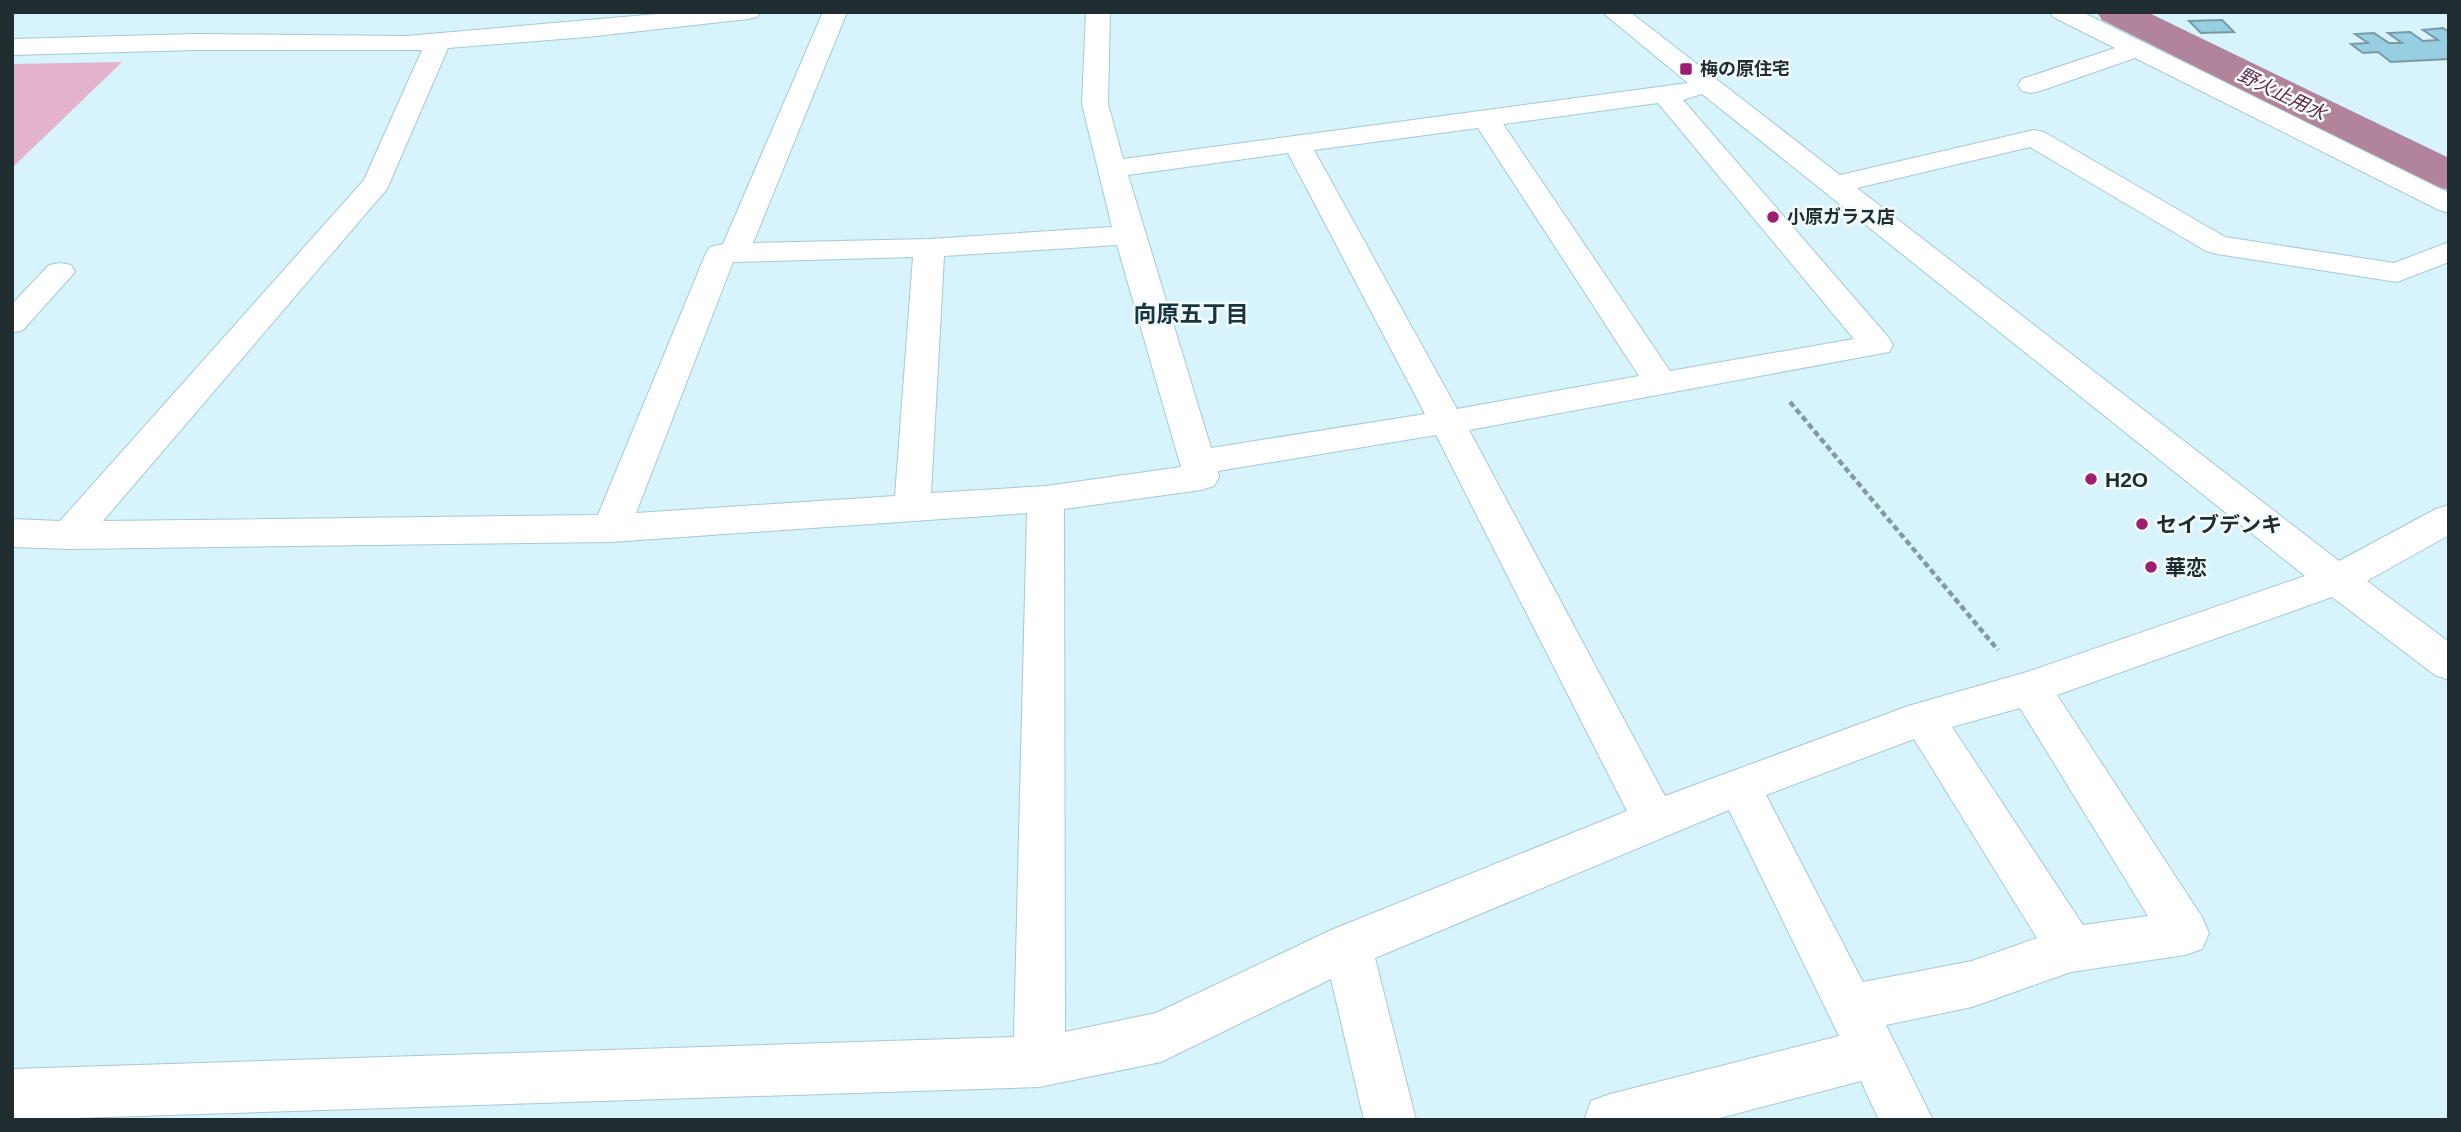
<svg xmlns="http://www.w3.org/2000/svg" width="2461" height="1132" font-family="Arial,'Noto Sans JP',sans-serif">
<style>
.green{fill:#e2b3cb}
.lines{fill:none;stroke-linecap:round;stroke-linejoin:round}
.canal{fill:#b2849c;fill-rule:evenodd}
.building{fill:#95cfe1;stroke:#799aa5;stroke-width:2}
.minor-casing{stroke:#a6c9d4;stroke-width:2}
.path{stroke:#849aa0;stroke-width:4.5;stroke-dasharray:6 3.5;stroke-linecap:butt}
.minor{fill:#fff;fill-rule:evenodd}
.poi-dot{fill:#9e1e71;stroke:#f5fcfe;stroke-width:2.5}
.labels{text-anchor:middle;dominant-baseline:central;stroke-width:5;stroke-linejoin:round;paint-order:stroke}
.far-poi-label{font-size:18px;font-weight:bold;fill:#1f2c30;stroke:#f5fcfe;text-anchor:start}
.far-water-label{font-size:19px;font-style:italic;fill:#62284a;stroke:#f5fcfe}
.poi-label{font-size:21px;font-weight:bold;fill:#1f2c30;stroke:#f5fcfe;text-anchor:start}
.neighbourhood-label{font-size:23px;font-weight:bold;fill:#17363f;stroke:#f5fcfe}
</style>
<rect width="100%" height="100%" fill="#d7f3fc"/>
<path class="green" d="M122,62L12,168V64Z"/>
<g class="lines">
<path class="canal" d="M2097,12H2147L2449,158V190L2433,186L2102,20Z"/>
</g>
<path class="building" d="M2222,20L2234,32L2201,33L2189,21Z
M2443,28L2449,32V59L2391,62L2378,52L2363,53L2351,44L2368,43L2355,34L2374,33L2389,43H2402L2388,33L2410,32L2423,41L2438,40L2423,30Z"/>
<g class="lines">
<g class="minor-casing">
<path id="minor" d="M680,12H760L757,17L748,19L587,37L448,48L387,189L103,521L598,515L706,253L710,247L723,244L823,12H847L753,243L929,239L1112,227L1082,104L1086,12H1110L1108,104L1123,159L1688,83L1602,12H1630L1840,175L2034,130L2044,132L2225,237L2394,263L2449,242V262L2397,282L2217,254L2206,251L2030,147L1857,188L2339,561L2436,509L2449,505V535L2367,581L2449,642V680L2435,675L2332,597L2057,695L2202,917L2209,933L2202,949L2185,955L2071,972L1972,1007L1886,1025L1933,1120H1879L1861,1081L1712,1120H1584L1591,1101L1610,1094L1839,1036L1729,810L1375,958L1416,1120H1364L1331,979L1161,1062L1039,1087L12,1120V1069L1014,1037L1027,513L611,542L69,549L12,547V519L60,521L364,180L422,50H195L12,55V39L195,34L406,36ZM1702,94L2305,576L2027,672L1908,706L1665,796L1469,430L1889,352L1893,345L1889,338L1683,100ZM1658,103L1854,339L1670,371L1503,124ZM1478,128L1639,376L1457,409L1314,150ZM1288,153L1425,414L1211,448L1128,175ZM1117,245L1181,467L1046,486L931,493L944,256ZM913,257L895,496L636,513L733,262ZM1436,435L1627,811L1331,930L1156,1013L1065,1032L1064,509L1201,490L1214,486L1219,477L1218,471ZM2020,708L2148,916L2083,925L1952,727ZM1914,739L2037,938L1972,961L1863,982L1766,795Z
M2050,12H2082L2449,193V213L2439,210L2135,58L2040,91L2031,93L2022,91L2018,85L2022,79L2115,48L2053,17Z
M60,263L71,265L75,272L23,330L12,333V304L49,265Z"/>
</g>
<path class="path" d="M1790,402L1998,650"/>
<use href="#minor" class="minor"/>
</g>
<g class="poi-dot">
<rect x="1679" y="62" width="14" height="14" rx="3.5"/>
<circle cx="1773" cy="217" r="7"/>
<circle cx="2091" cy="479" r="7"/>
<circle cx="2142" cy="524" r="7"/>
<circle cx="2151" cy="567" r="7"/>
</g>
<g class="labels">
<g class="far-poi-label">
<text x="1700" y="69">梅の原住宅</text>
<text x="1787" y="217">小原ガラス店</text>
</g>
<g class="far-water-label">
<text transform="translate(2282 94) rotate(26)">野火止用水</text>
</g>
<g class="poi-label">
<text x="2105" y="479">H2O</text>
<text x="2156" y="524">セイブデンキ</text>
<text x="2165" y="567">華恋</text>
</g>
<g class="neighbourhood-label">
<text x="1191" y="314">向原五丁目</text>
</g>
</g>
<rect width="2461" height="1132" fill="none" stroke="#1f2c30" stroke-width="28"/>
</svg>
